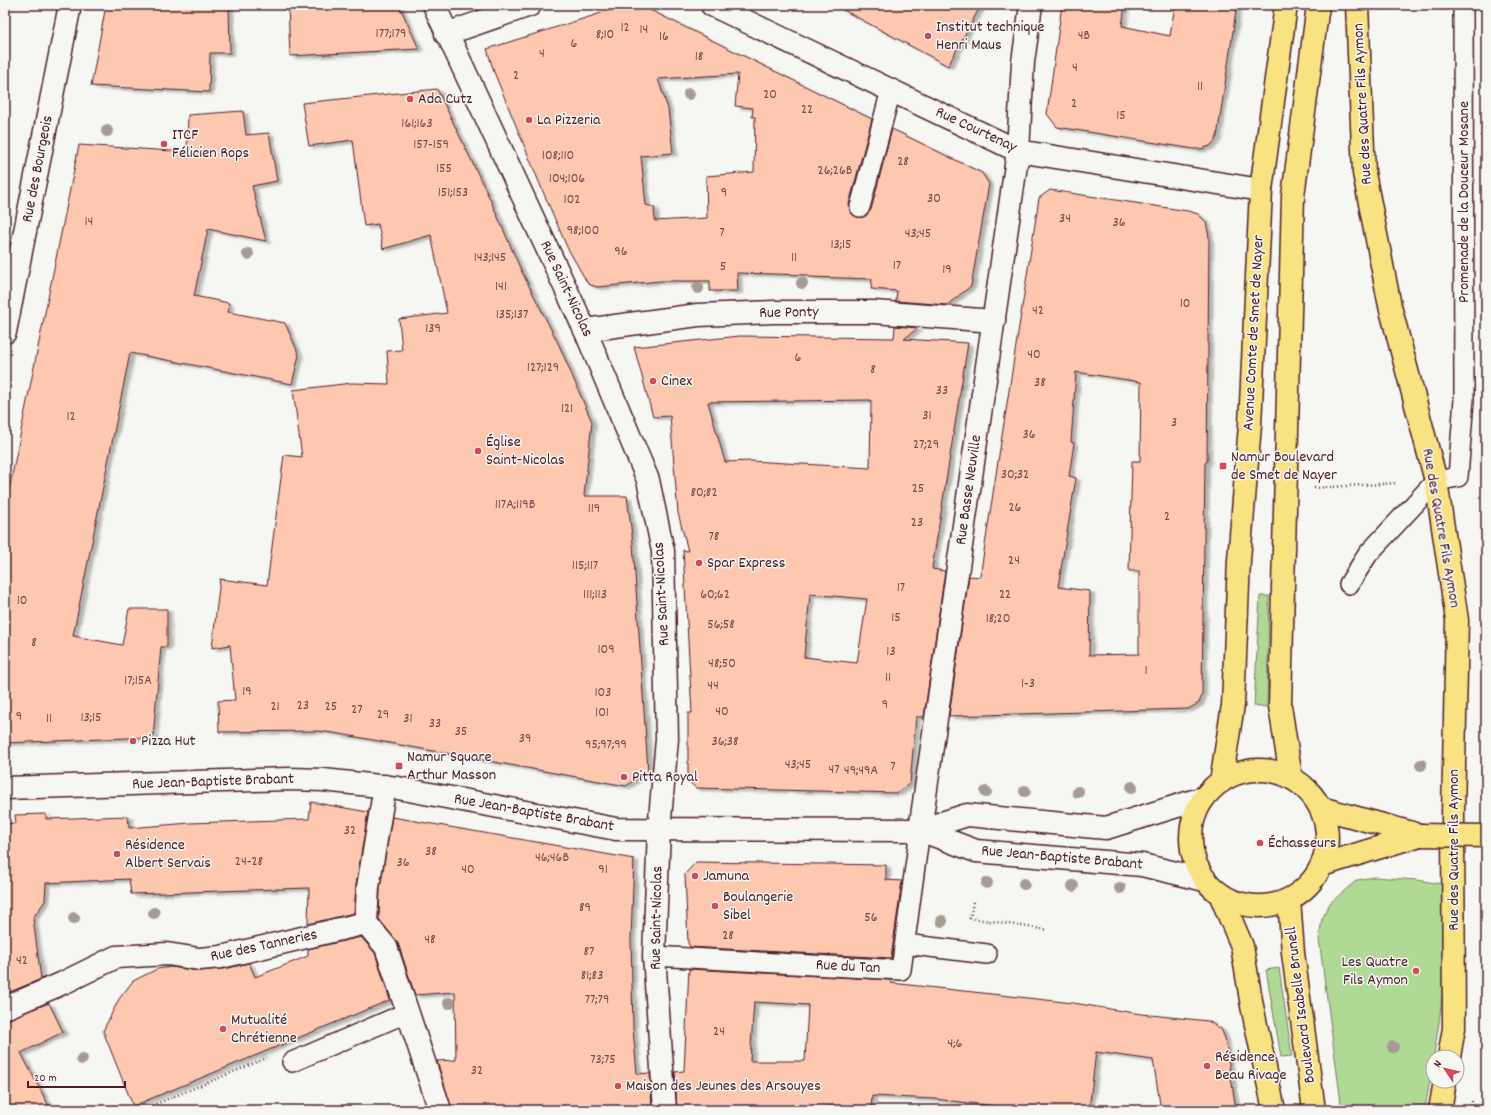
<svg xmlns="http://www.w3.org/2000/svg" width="1491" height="1115" font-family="Dekko,sans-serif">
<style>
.green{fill:#b0d996;stroke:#7d7c60}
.building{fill:#fec7b0;stroke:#4a1f2b;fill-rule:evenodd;filter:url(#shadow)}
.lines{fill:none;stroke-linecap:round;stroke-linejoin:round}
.service-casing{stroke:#4a1f2b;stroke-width:22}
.pedestrian-casing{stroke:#4a1f2b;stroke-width:25}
.minor-casing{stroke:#4a1f2b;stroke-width:25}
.tertiary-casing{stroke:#4a1f2b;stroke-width:25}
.primary-casing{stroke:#4a1f2b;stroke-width:25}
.path{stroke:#4a1f2b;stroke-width:2.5;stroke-dasharray:1 3;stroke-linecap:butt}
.service{stroke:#f6f6f2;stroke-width:19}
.pedestrian{stroke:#f6f6f2;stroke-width:22}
.minor{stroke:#f6f6f2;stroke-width:22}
.tertiary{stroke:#f6f6f2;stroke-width:22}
.primary{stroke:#f8e281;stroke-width:22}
.primary-bridge-casing{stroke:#4a1f2b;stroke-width:25;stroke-linecap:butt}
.primary-bridge{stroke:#f8e281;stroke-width:22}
.tree{fill:#a69a93}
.poi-dot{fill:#d1495b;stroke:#f6f6f2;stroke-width:1.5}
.labels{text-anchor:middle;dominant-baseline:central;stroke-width:3;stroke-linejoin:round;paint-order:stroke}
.number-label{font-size:14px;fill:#77494c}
.poi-label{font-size:16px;fill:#4a1f2b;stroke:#f6f6f2;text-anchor:start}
.street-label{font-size:16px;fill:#4a1f2b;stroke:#f6f6f2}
</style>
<defs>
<filter id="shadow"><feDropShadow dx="4.5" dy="2.5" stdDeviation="1" flood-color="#0004"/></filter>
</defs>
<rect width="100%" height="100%" fill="#f6f6f2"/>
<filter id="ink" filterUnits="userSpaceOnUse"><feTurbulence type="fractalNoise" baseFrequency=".025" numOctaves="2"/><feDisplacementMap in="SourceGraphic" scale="8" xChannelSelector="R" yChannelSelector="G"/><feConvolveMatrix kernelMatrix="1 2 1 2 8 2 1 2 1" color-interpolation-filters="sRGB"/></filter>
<g filter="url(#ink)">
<path class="green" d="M1260,596H1269L1267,707L1254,706Z
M1374,877L1417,880L1448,885L1447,949L1439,1023L1425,1110H1342L1319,939L1322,919L1330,903L1357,880Z
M1279,968L1292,1056L1281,1057L1266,970Z"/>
<path class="building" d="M106,5H229L230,53H210L209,92L91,86Z
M288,5H399L419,49L290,56Z
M627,5H640L872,119L849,204L850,210L857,217H863L871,210L892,129L982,173L989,184L971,286L947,305L896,301L897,291L871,289L872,279L808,277V275L737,273L738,291H710V281H660L597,287L588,284L567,247L544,194L494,72L487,49ZM738,74L735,106L753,108L752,117H755L754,172L706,176L707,218L655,221L654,207L646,205L641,156L673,153L668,109L658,79Z
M834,5H981L948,66Z
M1062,5H1125L1122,26L1170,36L1175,5H1237L1217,137L1214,142L1210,146L1201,149H1194L1057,127L1047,114Z
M437,89L490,199L521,270L559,345L592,422L584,496H627L633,543L648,771L626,786L340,734L319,731L219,732L218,701L235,700L230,645L212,648L220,579L267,585L284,455L302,457L293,390L352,383L389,384L387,351L402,350L399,319L447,313L431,235L383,249L378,224L364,226L353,140L309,146L302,103Z
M243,111L246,135L269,133L277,181L252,186L266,241L208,229L194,296L229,303L228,312L285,323L299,355L292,384L130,353L73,636L122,645L129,609H167V647H161L153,737L5,743V510L79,145L187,152L188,115Z
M1050,190L1188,211L1198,214L1206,222L1209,237L1207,462L1205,463L1202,695L1199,703L1188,709L949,716L969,576L980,577L1039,198ZM1076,372L1141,382L1140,461H1132L1129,571H1139V654L1089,655L1090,591L1058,587L1076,478L1069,476L1074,443L1071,442Z
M895,326L918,328L904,339L968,343L932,569L945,571L924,717H916L910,783L898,793L696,788L688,781V713H692L683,550L688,551L678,513L670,416L653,417L634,347L740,336L894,338ZM871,400L870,468L751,461L725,462L708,402ZM810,594L867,599L857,663L804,657Z
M311,802L368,812L356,885L354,913L308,924L309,888L131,894L129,879L46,883L45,901L33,918L41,979L5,994V824L16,823L15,815L46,814V819L128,816L129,828L190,823L309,819Z
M392,817L634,859L631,938L633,1028L637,1074L650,1073L652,1110H452L437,1061L456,1060L455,992L415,995L398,943L379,919L380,888Z
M696,862L886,865V880L902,881L891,958L690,947L688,943L685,874Z
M361,937L375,953L390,1000L133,1106L103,1031L119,999L133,981L157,969L171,967L200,971L229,968L249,963L255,977L308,956V949Z
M689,969L891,980V983L1073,1003L1141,1014L1208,1021L1221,1029L1225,1038L1236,1110H1161L1153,1060L1096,1052L1089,1110H1031L934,1099L872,1096L871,1109L829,1106V1110H677L675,1072L684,1071ZM754,1002L808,1005L805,1061H750Z
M49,1003L63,1032L21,1053L51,1110H12L5,1097V1020Z"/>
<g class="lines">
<g class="service-casing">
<path id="service" d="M860,207L891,90
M1349,584L1368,554L1436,481L1458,477L1464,399L1463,5
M905,944L987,954
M654,956L901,970L920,830
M292,1062L406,1013"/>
</g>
<g class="pedestrian-casing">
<path id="pedestrian" d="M585,330L698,315L775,312H874L994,321"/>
</g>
<g class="minor-casing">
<path id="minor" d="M434,5L585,330L648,480L663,551L667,739L659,830L654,956L665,1110
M712,5L1018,151L1261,190
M446,34L530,5
M5,332L70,5
M385,786L368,887L366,923L386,947L440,1110
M920,830L1018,151L1023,62L1031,5
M5,1008L63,983L116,957L167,954L199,959L221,957L366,923"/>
</g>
<g class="tertiary-casing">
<path id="tertiary" d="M5,788L289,779L323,780L398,788L616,829L920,830L976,851L1142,865L1205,880
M920,830L967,815L1106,828L1203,798"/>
</g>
<g class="primary-casing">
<path id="primary" d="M1357,5L1364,173L1390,306L1436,481L1457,620L1453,815L1454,1028L1449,1057
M1191 838a68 68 0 1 1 136 0a68 68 0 1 1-136 0Z
M1291,777L1280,706L1293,196L1318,5
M1221,782L1233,705L1239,560L1250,425L1261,190L1286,5
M1321,808L1420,835
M1322,865L1420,835
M1220,894L1242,946L1252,1006L1274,1110
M1289,899L1293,953L1314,1110
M1440,1110L1445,1081"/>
</g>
<path class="path" d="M1314,488L1397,483
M973,902L970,918L1048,930
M141,1110L267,1058
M1472,1110V1101"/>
<use href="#service" class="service"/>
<use href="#pedestrian" class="pedestrian"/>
<use href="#minor" class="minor"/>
<use href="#tertiary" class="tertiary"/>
<use href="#primary" class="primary"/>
<g class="primary-bridge-casing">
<path id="primary-bridge" d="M1420,835L1486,836"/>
</g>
<use href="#primary-bridge" class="primary-bridge"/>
</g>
<g class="tree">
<circle cx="689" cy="94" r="6"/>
<circle cx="107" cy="131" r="6"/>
<circle cx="248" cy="254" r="6"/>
<circle cx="802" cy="283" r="6"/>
<circle cx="698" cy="288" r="6"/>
<circle cx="1421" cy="765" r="6"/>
<circle cx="1132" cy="787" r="6"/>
<circle cx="1025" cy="791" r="6"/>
<circle cx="986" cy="792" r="6"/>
<circle cx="1078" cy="792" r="6"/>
<circle cx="987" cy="883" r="6"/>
<circle cx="1024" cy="884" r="6"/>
<circle cx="1073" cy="886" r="6"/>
<circle cx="1120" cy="888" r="6"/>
<circle cx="154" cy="913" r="6"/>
<circle cx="74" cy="918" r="6"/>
<circle cx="942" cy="921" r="6"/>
<circle cx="449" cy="1003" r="6"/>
<circle cx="1393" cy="1047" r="6"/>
<circle cx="82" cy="1059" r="6"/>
</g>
</g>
<g class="poi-dot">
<circle cx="928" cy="36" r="4"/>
<circle cx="410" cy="99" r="4"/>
<circle cx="529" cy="120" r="4"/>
<circle cx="164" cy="144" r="4"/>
<circle cx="653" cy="381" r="4"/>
<circle cx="478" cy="451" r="4"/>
<rect x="1219" y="462" width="8" height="8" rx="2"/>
<circle cx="699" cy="563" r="4"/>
<circle cx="133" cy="741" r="4"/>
<rect x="395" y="762" width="8" height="8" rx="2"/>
<circle cx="624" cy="777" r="4"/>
<circle cx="1260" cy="843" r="4"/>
<circle cx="117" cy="854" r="4"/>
<circle cx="695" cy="876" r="4"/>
<circle cx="715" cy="906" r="4"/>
<circle cx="1416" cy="971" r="4"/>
<circle cx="223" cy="1029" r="4"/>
<circle cx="1207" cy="1066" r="4"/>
<circle cx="618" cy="1086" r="4"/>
</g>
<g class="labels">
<g class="number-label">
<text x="625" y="28">12</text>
<text x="644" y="30">14</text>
<text x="391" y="34">177;179</text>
<text x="605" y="35">8;10</text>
<text x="1084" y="36">4B</text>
<text x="664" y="37">16</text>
<text x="574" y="44">6</text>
<text x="542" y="54">4</text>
<text x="699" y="57">18</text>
<text x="1075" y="68">4</text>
<text x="516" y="76">2</text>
<text x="1200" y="87">11</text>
<text x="770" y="95">20</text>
<text x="1074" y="104">2</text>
<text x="807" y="110">22</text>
<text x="1121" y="116">15</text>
<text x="417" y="124">161;163</text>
<text x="431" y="145">157-159</text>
<text x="558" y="156">108;110</text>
<text x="903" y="162">28</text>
<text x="444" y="169">155</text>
<text x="835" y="171">26;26B</text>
<text x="567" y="179">104;106</text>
<text x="453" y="193">151;153</text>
<text x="724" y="193">9</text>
<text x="934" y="199">30</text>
<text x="572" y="200">102</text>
<text x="1065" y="219">34</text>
<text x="89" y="222">14</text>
<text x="1119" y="223">36</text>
<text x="583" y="231">98;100</text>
<text x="722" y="233">7</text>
<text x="918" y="234">43;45</text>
<text x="841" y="245">13;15</text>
<text x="621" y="252">96</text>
<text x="490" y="258">143;145</text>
<text x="794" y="258">11</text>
<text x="897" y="266">17</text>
<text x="723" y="267">5</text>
<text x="947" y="270">19</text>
<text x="501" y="287">141</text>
<text x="1185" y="304">10</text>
<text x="1038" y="311">42</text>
<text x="512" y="315">135;137</text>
<text x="433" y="329">139</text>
<text x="1034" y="355">40</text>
<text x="798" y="358">6</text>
<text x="543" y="368">127;129</text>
<text x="873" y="370">8</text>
<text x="1040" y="383">38</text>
<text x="942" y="391">33</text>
<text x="567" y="409">121</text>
<text x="927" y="416">31</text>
<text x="71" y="417">12</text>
<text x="1174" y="423">3</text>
<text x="1029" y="435">36</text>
<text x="926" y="445">27;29</text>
<text x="1015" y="475">30;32</text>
<text x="918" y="489">25</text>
<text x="704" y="493">80;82</text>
<text x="515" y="505">117A;119B</text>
<text x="1015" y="508">26</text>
<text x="594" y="509">119</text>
<text x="1167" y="517">2</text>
<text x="917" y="523">23</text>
<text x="714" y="537">78</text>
<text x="1014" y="561">24</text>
<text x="585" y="566">115;117</text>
<text x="901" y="588">17</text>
<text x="595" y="595">111;113</text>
<text x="715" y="595">60;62</text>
<text x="1005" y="595">22</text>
<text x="22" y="601">10</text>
<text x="896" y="618">15</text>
<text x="998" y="619">18;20</text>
<text x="721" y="625">56;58</text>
<text x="34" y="643">8</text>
<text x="606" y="650">109</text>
<text x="891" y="652">13</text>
<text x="722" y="664">48;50</text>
<text x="1146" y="671">1</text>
<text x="888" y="678">11</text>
<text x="138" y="681">17;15A</text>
<text x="1028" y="684">1-3</text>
<text x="713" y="686">44</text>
<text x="247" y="692">19</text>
<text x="603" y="693">103</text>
<text x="885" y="705">9</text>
<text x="303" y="706">23</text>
<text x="275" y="707">21</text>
<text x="331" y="707">25</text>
<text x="357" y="710">27</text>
<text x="722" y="712">40</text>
<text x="602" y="713">101</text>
<text x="383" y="715">29</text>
<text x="19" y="717">9</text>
<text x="91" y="718">13;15</text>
<text x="49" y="719">11</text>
<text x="408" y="719">31</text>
<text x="435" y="724">33</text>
<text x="461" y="732">35</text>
<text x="525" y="739">39</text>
<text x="725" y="742">36;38</text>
<text x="606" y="745">95;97;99</text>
<text x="798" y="765">43;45</text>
<text x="893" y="767">7</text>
<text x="834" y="770">47</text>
<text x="861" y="771">49;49A</text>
<text x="350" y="831">32</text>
<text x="431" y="852">38</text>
<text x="552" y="858">46;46B</text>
<text x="249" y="862">24-28</text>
<text x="403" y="863">36</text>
<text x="468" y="870">40</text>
<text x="603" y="870">91</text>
<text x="585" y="908">89</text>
<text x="871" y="918">56</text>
<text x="728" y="936">28</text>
<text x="430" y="940">48</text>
<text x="589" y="952">87</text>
<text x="22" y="961">42</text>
<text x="592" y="976">81;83</text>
<text x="597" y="1000">77;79</text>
<text x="719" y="1032">24</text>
<text x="955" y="1044">4;6</text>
<text x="603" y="1060">73;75</text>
<text x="477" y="1071">32</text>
</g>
<g class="poi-label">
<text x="936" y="27">Institut technique<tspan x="936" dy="18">Henri Maus</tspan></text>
<text x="418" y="99">Ada Cutz</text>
<text x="537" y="120">La Pizzeria</text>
<text x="172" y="135">ITCF<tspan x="172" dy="18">Félicien Rops</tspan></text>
<text x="661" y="381">Cinex</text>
<text x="486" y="442">Église<tspan x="486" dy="18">Saint-Nicolas</tspan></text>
<text x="1231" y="457">Namur Boulevard<tspan x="1231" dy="18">de Smet de Nayer</tspan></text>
<text x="707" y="563">Spar Express</text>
<text x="141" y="741">Pizza Hut</text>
<text x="407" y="757">Namur Square<tspan x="407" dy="18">Arthur Masson</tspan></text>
<text x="632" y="777">Pitta Royal</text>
<text x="1268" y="843">Échasseurs</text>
<text x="125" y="845">Résidence<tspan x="125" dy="18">Albert Servais</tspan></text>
<text x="703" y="876">Jamuna</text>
<text x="723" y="897">Boulangerie<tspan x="723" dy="18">Sibel</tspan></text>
<text x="1408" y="962" text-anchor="end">Les Quatre<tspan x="1408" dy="18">Fils Aymon</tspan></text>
<text x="231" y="1020">Mutualité<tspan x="231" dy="18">Chrétienne</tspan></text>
<text x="1215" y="1057">Résidence<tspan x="1215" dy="18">Beau Rivage</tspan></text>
<text x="626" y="1086">Maison des Jeunes des Arsouyes</text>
</g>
<g class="street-label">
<text transform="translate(1363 104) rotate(-93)">Rue des Quatre Fils Aymon</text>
<text transform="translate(976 130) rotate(25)">Rue Courtenay</text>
<text transform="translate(38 169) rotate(-79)">Rue des Bourgeois</text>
<text transform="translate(1464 202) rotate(-90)">Promenade de la Douceur Mosane</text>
<text transform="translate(566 289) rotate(65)">Rue Saint-Nicolas</text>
<text transform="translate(789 313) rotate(-1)">Rue Ponty</text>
<text transform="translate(1254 333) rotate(-87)">Avenue Comte de Smet de Nayer</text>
<text transform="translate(969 490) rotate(-82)">Rue Basse Neuville</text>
<text transform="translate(1441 528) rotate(80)">Rue des Quatre Fils Aymon</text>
<text transform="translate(662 594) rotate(-93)">Rue Saint-Nicolas</text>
<text transform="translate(213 782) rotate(-2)">Rue Jean-Baptiste Brabant</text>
<text transform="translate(534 813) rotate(10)">Rue Jean-Baptiste Brabant</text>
<text transform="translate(1454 850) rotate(-90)">Rue des Quatre Fils Aymon</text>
<text transform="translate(1062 858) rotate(5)">Rue Jean-Baptiste Brabant</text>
<text transform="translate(657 918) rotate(-89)">Rue Saint-Nicolas</text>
<text transform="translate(264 946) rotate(-12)">Rue des Tanneries</text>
<text transform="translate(848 967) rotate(3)">Rue du Tan</text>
<text transform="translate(1301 1005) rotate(-97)">Boulevard Isabelle Brunell</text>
</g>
</g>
<rect width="1491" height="1115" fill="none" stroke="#f6f6f2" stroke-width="20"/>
<rect x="10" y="10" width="1471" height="1095" fill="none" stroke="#4a1f2b" stroke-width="1.5" filter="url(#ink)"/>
<g transform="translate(1445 1069) rotate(305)"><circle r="19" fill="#f6f6f2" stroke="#b1a0a2"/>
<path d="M0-3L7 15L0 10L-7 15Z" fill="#d1495b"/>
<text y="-6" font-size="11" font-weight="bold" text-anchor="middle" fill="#4a1f2b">N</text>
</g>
<path d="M28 1081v6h97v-6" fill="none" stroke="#4a1f2b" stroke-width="2"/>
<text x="34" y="1081" font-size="12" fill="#4a1f2b" stroke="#f6f6f2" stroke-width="3" paint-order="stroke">20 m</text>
</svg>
